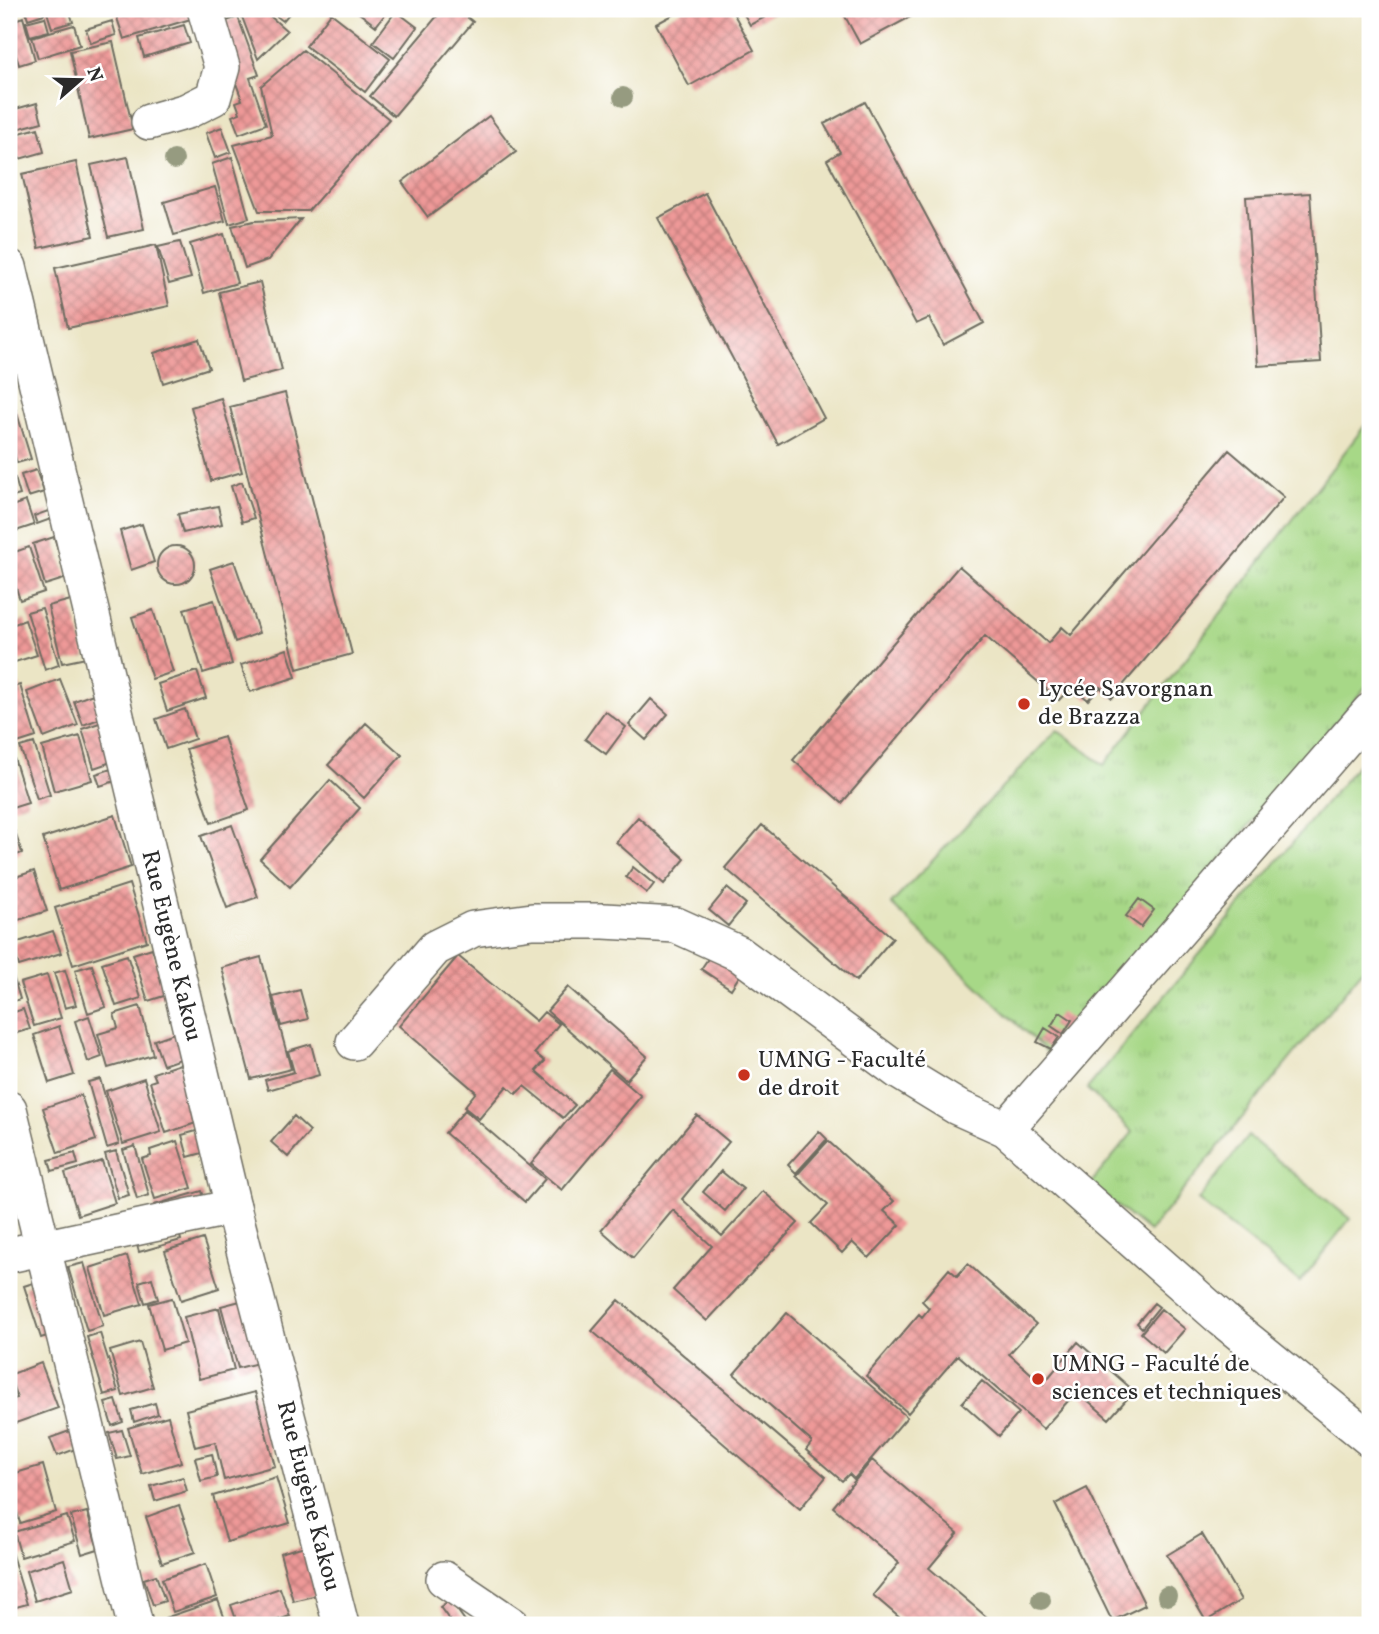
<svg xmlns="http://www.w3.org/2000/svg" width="1379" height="1634" font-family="Vollkorn,serif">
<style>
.grass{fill:url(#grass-tufts);stroke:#698259;stroke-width:2}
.garden{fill:#a7d887;stroke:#698259;stroke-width:2}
.building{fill:url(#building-cross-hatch)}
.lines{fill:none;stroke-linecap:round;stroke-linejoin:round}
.minor-casing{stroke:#6e6c61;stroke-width:38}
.minor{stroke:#fff;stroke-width:35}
.tree{fill:#969b80}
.poi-dot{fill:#c8321e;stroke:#fff;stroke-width:2.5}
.labels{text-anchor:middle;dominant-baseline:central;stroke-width:5;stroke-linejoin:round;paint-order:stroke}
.poi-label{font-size:24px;fill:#2b2b2b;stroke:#fff;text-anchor:start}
.street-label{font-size:24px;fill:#2b2b2b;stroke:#fff}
</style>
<defs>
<pattern id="grass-tufts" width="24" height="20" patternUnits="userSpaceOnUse" patternTransform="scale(1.75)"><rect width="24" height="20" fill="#a7d887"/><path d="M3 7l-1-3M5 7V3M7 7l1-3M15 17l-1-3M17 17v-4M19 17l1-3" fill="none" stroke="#90ba75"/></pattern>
<pattern id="building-cross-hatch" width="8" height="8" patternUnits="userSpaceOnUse" patternTransform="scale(1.75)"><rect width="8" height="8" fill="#ee9998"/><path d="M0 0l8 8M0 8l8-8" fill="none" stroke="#c17d7c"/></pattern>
</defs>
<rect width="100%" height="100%" fill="#fff"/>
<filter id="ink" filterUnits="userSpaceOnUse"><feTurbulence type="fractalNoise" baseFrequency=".0143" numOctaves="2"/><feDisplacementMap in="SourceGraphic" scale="14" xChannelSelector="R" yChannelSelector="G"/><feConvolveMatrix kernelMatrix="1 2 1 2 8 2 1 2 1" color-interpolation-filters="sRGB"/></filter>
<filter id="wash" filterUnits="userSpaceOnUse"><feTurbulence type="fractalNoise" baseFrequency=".00686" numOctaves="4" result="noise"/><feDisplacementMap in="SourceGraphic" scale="28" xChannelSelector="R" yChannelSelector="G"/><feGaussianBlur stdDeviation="1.57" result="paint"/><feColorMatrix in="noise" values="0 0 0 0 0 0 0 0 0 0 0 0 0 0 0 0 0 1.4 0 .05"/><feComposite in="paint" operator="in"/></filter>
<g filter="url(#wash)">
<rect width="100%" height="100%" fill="#ebe5c5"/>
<path class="grass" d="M1370,419V682L1053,1058L891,904L1057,730L1104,765Z
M1370,750V961L1149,1232L1090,1184L1133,1132L1087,1089Z"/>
<path class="garden" d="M1248,1136L1350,1219L1300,1282L1198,1200Z"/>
<g id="blocks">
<path class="building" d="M25,9H42L44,14L28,19Z
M46,9H69L73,22L52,28Z
M114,9H191L194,18L124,39Z
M239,9H262L287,31L258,59Z
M267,9H293L283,21Z
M354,9H389L376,26Z
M443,9H457L473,22L394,116L370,96Z
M684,9H731L754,50L689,86L656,24Z
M741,9H780L750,25Z
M841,9H925L860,44Z
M396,11L417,27L394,58L373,42Z
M331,13L390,59L365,92L306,46Z
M23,17L35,60L19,65L9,32V22Z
M45,17L49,31L30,36L26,22Z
M238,17L259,75L250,78L266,124L239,134L232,116L240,113L236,102L242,100L215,25Z
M112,21L116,35L91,43L86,29Z
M74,25L80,45L38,58L32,37Z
M184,25L190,43L144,57L139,38Z
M113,42L133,129L89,139L70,51Z
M303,50L389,119L308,211H259L234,145L272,135L261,86Z
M865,102L984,323L943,345L929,318L916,324L827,160L840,152L824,124Z
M37,103L42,122L17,129L12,110Z
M489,116L516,152L428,217L402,182Z
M222,127L231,152L215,158L206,133Z
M38,128L44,152L9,162V136Z
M128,157L144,229L108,237L91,165Z
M232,157L249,218L229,224L212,164Z
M76,162L93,236L39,248L22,174Z
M215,187L225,221L174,235L164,202Z
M705,193L824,418L778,444L658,218Z
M1310,193L1321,362L1258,366L1246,197Z
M301,219L268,260L245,268L232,226L254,221Z
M224,234L237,283L204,293L190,244Z
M180,242L191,278L169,284L158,247Z
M156,245L169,306L68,328L55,268Z
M260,282L282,370L241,381L219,292Z
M199,339L209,368L163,383L154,353Z
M285,393L352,654L297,669L230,407Z
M221,398L242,472L211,481L191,407Z
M16,410L31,459L17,463L9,437V413Z
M1229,450L1284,497L1112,698L1100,687L1088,700L1072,686L1059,700L985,636L842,803L793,760L959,566L1048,643L1062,627L1071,635Z
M36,470L44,492L28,497L21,475Z
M15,478L20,495L9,498V480Z
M242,482L254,518L242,522L231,486Z
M26,501L34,525L13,532L9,519V507Z
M218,506L222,524L183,533L178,514Z
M48,511L51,519L37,524L34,516Z
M142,524L154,562L131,570L120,531Z
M54,537L67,578L45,585L33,544Z
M157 565a19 19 0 1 1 38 0a19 19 0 1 1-38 0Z
M29,547L44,592L20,600L9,566V554Z
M234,561L259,633L235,642L210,569Z
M71,600L86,658L62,663L48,606Z
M214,600L232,664L203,673L184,609Z
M42,608L59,665L45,670L27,612Z
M153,610L173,672L152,679L132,617Z
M25,620L37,655L9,664V626Z
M287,649L296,677L250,692L241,665Z
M197,671L206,698L167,711L158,684Z
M60,679L78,725L44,738L27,692Z
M20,685L36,737L11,745L9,737V688Z
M93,694L102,718L83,725L74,701Z
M651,699L668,714L646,740L629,725Z
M185,709L195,739L166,749L156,719Z
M605,711L626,727L606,754L585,739Z
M102,722L114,761L94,768L82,729Z
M366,723L402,755L364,798L328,765Z
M80,736L92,780L54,791L42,747Z
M224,737L249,810L211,823L186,749Z
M34,743L50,795L37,799L20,747Z
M14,758L28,803L9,809V760Z
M114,768L118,780L100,786L96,774Z
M330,780L360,808L290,887L260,859Z
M115,815L131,867L59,890L43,838Z
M638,817L685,859L664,884L616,842Z
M232,825L258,897L227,908L201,836Z
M762,825L893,938L856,981L725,868Z
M15,832L22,853L9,858V835Z
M633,867L654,884L647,893L626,877Z
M34,871L47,911L9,923V879Z
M129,884L147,941L73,965L55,908Z
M727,888L746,904L728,926L709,910Z
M1139,899L1154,910L1141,927L1126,916Z
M53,931L61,953L19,966L12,944Z
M716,947L745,967L731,989L701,969Z
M152,948L167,995L148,1001L133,954Z
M127,955L141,998L116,1006L102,963Z
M458,956L536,1021L544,1012L559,1024L535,1053L545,1061L536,1071L575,1105L563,1118L524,1086L516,1094L507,1086L479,1119L464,1107L476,1092L399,1026Z
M261,957L291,1069L251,1079L222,968Z
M92,965L106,1007L88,1013L75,970Z
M65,970L76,1005L65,1008L54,973Z
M47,975L61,1018L34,1026L20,983Z
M13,976L20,999L9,1003V977Z
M568,987L647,1056L626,1080L547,1011Z
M300,990L308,1019L281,1026L273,997Z
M140,1006L153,1055L108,1068L98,1034L118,1028L114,1014Z
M23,1009L30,1029L10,1035L9,1014Z
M1060,1012L1072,1020L1063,1034L1051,1026Z
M89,1016L102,1057L88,1062L75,1021Z
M59,1026L74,1075L49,1083L34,1035Z
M1045,1028L1059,1037L1051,1049L1037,1042Z
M177,1032L186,1057L163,1065L154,1040Z
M311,1044L319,1075L268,1090L265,1080L294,1072L288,1051Z
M180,1064L199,1122L166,1133L150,1082L156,1080L153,1073Z
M610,1069L641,1096L562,1190L531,1164Z
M144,1078L161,1132L123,1144L106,1091Z
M100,1079L119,1144L107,1148L88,1082Z
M81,1095L96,1140L58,1153L43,1108Z
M465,1110L545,1179L525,1202L445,1133Z
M697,1115L729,1142L682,1199L722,1236L763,1191L798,1223L707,1321L673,1290L712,1246L673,1210L633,1258L601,1230Z
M294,1116L310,1131L288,1157L271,1142Z
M200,1130L206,1152L188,1157L182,1135Z
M819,1131L827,1139L796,1173L788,1165Z
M177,1141L192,1188L155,1199L142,1159L151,1156L150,1150Z
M828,1141L894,1201L884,1211L900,1225L869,1258L852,1242L842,1253L811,1223L828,1205L796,1176Z
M135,1146L149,1195L137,1199L123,1150Z
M116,1151L129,1195L118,1198L105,1154Z
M75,1153L78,1164L52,1171L49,1160Z
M102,1161L115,1203L78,1215L65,1173Z
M721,1171L743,1189L725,1211L703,1192Z
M202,1191L205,1200L156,1214L154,1205Z
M177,1225L181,1240L139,1252L135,1238Z
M203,1239L219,1288L181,1300L165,1251Z
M127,1256L142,1304L104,1315L90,1268Z
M84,1263L103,1326L87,1331L68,1267Z
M968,1264L1036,1324L1009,1354L1043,1384L1078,1342L1134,1391L1109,1419L1077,1391L1043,1429L958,1355L908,1413L866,1376L919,1314L922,1317L929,1308L922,1301L949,1269L957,1276Z
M152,1278L158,1299L145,1303L139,1282Z
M36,1282L53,1334L41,1338L24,1286Z
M172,1298L185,1343L162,1350L149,1304Z
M248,1299L266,1361L238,1368L221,1306Z
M619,1300L826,1477L800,1509L592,1331Z
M1154,1303L1159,1307L1142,1328L1137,1323Z
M219,1308L234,1370L199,1379L184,1317Z
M1161,1309L1185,1329L1164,1353L1141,1333Z
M787,1313L907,1417L854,1479L849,1474L842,1481L806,1450L812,1442L734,1374Z
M100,1333L118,1391L104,1395L87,1337Z
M140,1342L153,1387L123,1396L110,1351Z
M41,1363L58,1408L13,1424L9,1413V1400L17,1398L9,1375Z
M982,1381L1019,1413L999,1436L962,1403Z
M255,1392L275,1466L224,1480L215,1442L195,1447L186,1410Z
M116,1400L123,1422L112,1426L105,1403Z
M155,1403L158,1414L134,1422L131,1410Z
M168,1416L181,1462L142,1474L128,1428Z
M75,1429L81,1447L57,1456L50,1438Z
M122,1430L130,1456L117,1459L109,1433Z
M212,1454L217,1477L201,1481L195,1458Z
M872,1460L958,1533L929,1568L996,1625H908L873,1595L899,1563L833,1507Z
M43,1465L56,1512L20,1523L9,1485V1475Z
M183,1477L187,1491L155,1501L151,1486Z
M276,1477L290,1523L227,1542L213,1496Z
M1087,1488L1145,1605L1112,1621L1055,1504Z
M179,1505L195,1552L162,1563L146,1517Z
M87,1512L98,1549L82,1554L71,1516Z
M67,1516L75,1541L21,1557L14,1532Z
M1202,1534L1241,1600L1206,1621L1167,1555Z
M312,1544L325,1593L293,1601L280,1553Z
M9,1545L27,1604L9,1609Z
M64,1559L73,1589L35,1601L26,1571Z
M206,1564L217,1597L173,1612L162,1579Z
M156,1575L165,1601L153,1605L144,1579Z
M280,1588L290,1616L263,1625H238L231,1605Z
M218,1600L227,1625H167L165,1618Z
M450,1600L468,1625H453L440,1607Z"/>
</g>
</g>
<g filter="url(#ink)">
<use href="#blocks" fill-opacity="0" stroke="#6e6c61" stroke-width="2"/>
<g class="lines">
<g class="minor-casing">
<g id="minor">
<path d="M149,122L187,111L213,98L222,67L205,9"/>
<path id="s1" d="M9,267L233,1207L341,1625"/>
<path d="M354,1042L435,948L473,929L532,921H604L676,925L738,953L898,1071L957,1107L1006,1129L1222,1319L1370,1439"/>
<path d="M9,1109L135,1625"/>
<path d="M1006,1129L1370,711"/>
<path d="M9,1255L233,1207"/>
<path d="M444,1579L512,1625"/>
</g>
</g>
<use href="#minor" class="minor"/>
</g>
<g class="tree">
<circle cx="623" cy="97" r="10"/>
<circle cx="174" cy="160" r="10"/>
<circle cx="1167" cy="1596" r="10"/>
<circle cx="1041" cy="1600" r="10"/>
</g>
</g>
<g class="poi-dot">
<circle cx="1024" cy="704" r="7"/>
<circle cx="744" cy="1075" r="7"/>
<circle cx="1038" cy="1379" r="7"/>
</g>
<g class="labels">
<g class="poi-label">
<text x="1038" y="690">Lycée Savorgnan<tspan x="1038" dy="28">de Brazza</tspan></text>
<text x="758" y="1061">UMNG - Faculté<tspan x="758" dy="28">de droit</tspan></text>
<text x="1052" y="1365">UMNG - Faculté de<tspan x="1052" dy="28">sciences et techniques</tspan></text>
</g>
<g class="street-label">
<text stroke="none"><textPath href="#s1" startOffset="698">Rue Eugène Kakou</textPath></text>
<text stroke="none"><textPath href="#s1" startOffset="1265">Rue Eugène Kakou</textPath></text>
</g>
</g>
<rect width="1379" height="1634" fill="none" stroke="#fff" stroke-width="35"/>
<g transform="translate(80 80) rotate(70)" stroke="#ffffff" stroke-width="5" paint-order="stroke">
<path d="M0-5L12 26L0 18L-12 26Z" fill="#2b2b2b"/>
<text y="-10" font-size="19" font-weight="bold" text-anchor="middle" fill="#2b2b2b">N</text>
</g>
</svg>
